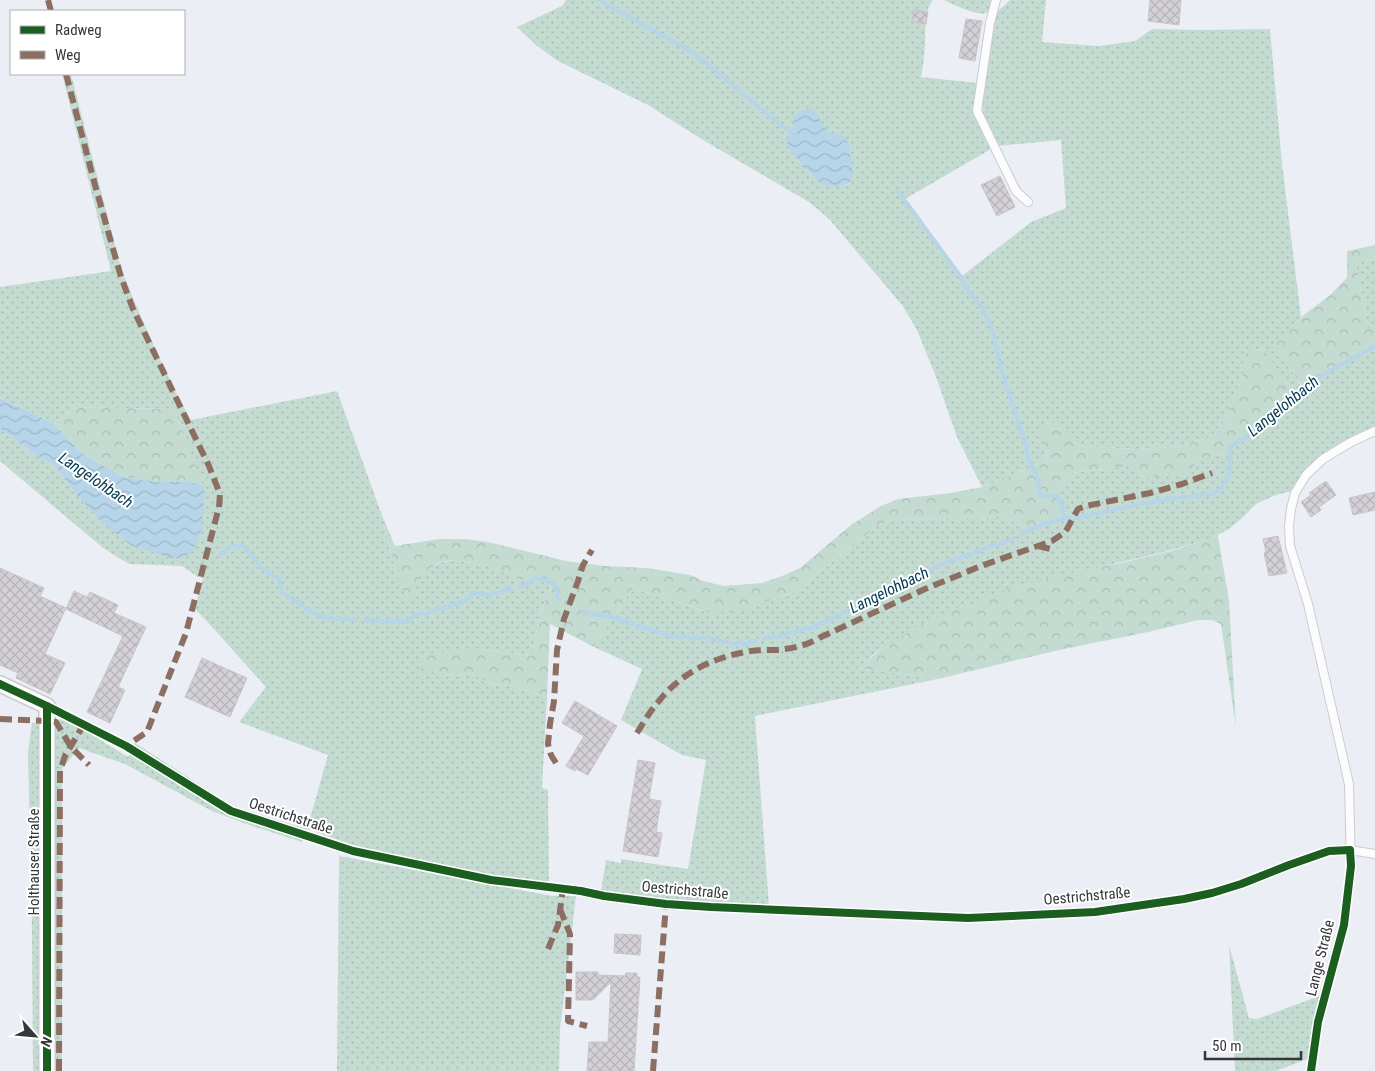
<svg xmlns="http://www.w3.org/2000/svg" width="1375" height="1071" font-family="'Roboto Condensed',sans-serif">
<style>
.grass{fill:url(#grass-dots);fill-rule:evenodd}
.forest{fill:url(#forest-crowns)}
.water{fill:url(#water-waves)}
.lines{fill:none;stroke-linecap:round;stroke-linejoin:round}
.stream{stroke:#b7d5e9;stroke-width:4}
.building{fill:url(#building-cross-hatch);stroke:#c7c5ca}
.lane-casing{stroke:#caccd0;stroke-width:10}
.street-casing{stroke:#caccd0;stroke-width:18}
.lane{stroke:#fcfcfe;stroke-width:8}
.street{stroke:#fcfcfe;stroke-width:15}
.quiet{stroke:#8d6e63;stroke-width:6;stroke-dasharray:12 6;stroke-linecap:butt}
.cycleway-casing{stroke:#fff;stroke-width:11}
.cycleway{stroke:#1b5e20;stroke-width:8}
.labels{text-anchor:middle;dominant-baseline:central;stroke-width:4;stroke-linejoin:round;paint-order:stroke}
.street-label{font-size:15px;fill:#35373b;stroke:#fff}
.water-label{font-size:16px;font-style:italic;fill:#003953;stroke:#fff}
</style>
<defs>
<pattern id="grass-dots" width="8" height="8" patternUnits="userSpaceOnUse" patternTransform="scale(1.25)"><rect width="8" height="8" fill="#c4dbd1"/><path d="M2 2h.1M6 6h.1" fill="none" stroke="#a9bdb4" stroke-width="1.8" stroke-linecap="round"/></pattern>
<pattern id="forest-crowns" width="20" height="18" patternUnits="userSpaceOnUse" patternTransform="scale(1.25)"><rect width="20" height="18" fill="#c4dbd1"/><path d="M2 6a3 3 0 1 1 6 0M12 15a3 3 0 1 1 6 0" fill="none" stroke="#a9bdb4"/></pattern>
<pattern id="water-waves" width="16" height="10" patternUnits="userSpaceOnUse" patternTransform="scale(1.25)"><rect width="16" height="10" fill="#b7d5e9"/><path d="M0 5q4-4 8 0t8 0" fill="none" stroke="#9eb7c9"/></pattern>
<pattern id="building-cross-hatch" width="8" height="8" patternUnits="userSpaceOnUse" patternTransform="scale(1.25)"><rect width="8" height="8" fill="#d3d1d6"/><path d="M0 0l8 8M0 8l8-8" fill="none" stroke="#b6b4b9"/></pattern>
</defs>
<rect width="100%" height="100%" fill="#eceef5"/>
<path class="grass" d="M566,0H933C923,11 926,32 925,46C924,56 923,67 921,77L977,83L973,109L991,149L905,199L962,276L1031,222L1066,208L1061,140L996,146L983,113V96L990,44L997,12L1010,0H1046L1042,42L1098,46L1135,41L1152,29L1202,30L1270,29L1282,164L1301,317L1275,343L1302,387L1294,395L1262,348L1243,355V376L1226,417L1213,436L1185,446L1136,449L1079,446L1052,422L1047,449L1046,461L982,487L957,437L936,377L917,330L902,305L829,219L809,202L703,140L648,105L558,61L537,46L517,27L562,6ZM793,126L829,134L847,184L838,186L816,180L808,170L802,167L799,160L794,156L789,133Z
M944,0H991C991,4 992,9 988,12C980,18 952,4 944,0Z
M62,74H71L121,269C132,296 144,323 156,351C167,374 178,398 191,420L337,391L383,518L396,575L412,600C413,585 427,566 442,562C462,557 512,571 529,584L537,581L552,583L539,617L532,656L480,649L435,671L455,676L471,673L489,683L509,686L547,697L542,788L548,790L549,883L508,878L382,856L308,829L302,842L249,825L212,811L125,764L79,748L62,769V1071H33L32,929L28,752L32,723L54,726L58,720L64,718L128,757L135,743L219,797L237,808L307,829L328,755L239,722L266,687L203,617L195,609L203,578L198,577L182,566L129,564L103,548L0,461V429L37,456L56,467L71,488L101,522L171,558H183L195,547L205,493L174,409L76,407L59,420L53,423L0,398V287L111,271Z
M1375,259V327L1368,330L1356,263Z
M1375,346V428L1315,463L1302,474L1292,491L1273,496L1256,504L1241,519L1229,529L1218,535V537L1160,553L1016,587L955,609L912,631L874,654L858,668L938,679L755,716L769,907L672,901L601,892L606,860L621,863V859L688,869L706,760L682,755L621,720L642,669L594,647L633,588L711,613L757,605L803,589L820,571L878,526L894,519L1003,517L1009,519L1029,530L1072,473L1128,466L1146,478L1195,460L1224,454L1312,391L1307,384Z
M339,856L552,896H576L560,1029L559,1071H337Z
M1229,945L1249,1018L1257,1019L1322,995L1313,1028L1310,1058L1276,1071H1235Z"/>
<path class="forest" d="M1375,245V259L1356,263L1368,329L1375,327V345L1307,383L1312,391L1224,454L1195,460L1193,472L1146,478L1128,466L1072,473L1058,492L1063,517L1029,530L1009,519L1003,517L894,519L878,526L820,571L803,589L757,605L756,610L711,613L633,588L594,647L550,624L547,697L509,686L489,683L471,673L455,676L435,671L428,675L422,674L421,668L422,654L480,649L532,656L539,617L552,583L537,581L529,584C513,572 459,556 440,562C436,564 430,568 427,571C417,580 414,593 410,605L396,575L383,518L395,546L439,539H465L488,542L566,561L605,566L647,568L690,575L703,581L724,586L762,583L782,576L800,568L851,525L881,506L898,499L951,493L982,487L1046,461L1047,449L1040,441L1042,429L1052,422L1080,446L1136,449L1185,446L1213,436L1226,417L1243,376V354L1263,348L1294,395L1302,386L1274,343L1301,317L1329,296L1347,278V251Z
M76,407L174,409L203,485L189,482H162L123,477L81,453L53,423L59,420Z
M1218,537L1229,600L1236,728L1221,624L1212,620H1198L1148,632L1059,650L938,679L858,668C902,630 960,604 1015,587C1062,573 1112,566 1159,554C1179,549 1198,542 1218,537Z"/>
<path class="water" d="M813,109L829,134L843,135L847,140L849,145L853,175L851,181L847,184L838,186L824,185L816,180L808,170L802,167L799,160L794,156L787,145L789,133L793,126L794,116L802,110Z
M0,398L53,423L81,453L123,477L162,482H189L203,485L205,493L201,531L195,548L184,558H171L132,546L101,522L71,488L56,467L37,456L0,429Z"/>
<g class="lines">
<path class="stream" d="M599,0L694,53L783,127L795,133
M898,191L961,277L968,291L981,306L990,322L1003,375L1023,435L1029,460L1038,479L1040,495L1045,496L1055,495L1060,500L1064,515L1067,518
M1075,518L1160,500L1212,494C1232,485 1231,466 1230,447L1287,408L1291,398L1308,383L1375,346
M1022,534C1037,525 1053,520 1070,518
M220,555L232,546H244L261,568L279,579L282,592L292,598L295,602H299C315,620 333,619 356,619
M518,587L525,585L537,577L552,583L558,589L557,597L559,599
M584,612L611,617L671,636L711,639L736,644L739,642L747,645L749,642L755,641
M366,620L407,622C412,617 419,612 426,614C441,606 463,607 474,593L489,595L511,589
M764,639C770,636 774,638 780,636C789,634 798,630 808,629L863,604L865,601L905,579L930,571L936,566L979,551L993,545H998L1014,538"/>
</g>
<path class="building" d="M1150,0H1181L1179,25L1148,21Z
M914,10L928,12L926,24L912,22Z
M966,19L982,21L975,61L959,58Z
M1000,176L1015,207L997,216L981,185Z
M1326,481L1336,495L1319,507L1321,510L1311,517L1301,502L1311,495L1309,493Z
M1375,492V510L1353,515L1349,498Z
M1278,536L1287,573L1269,576L1264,553L1266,552L1263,539Z
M0,568L44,588L40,596L66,608L45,654L65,663L50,694L16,678L18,673L0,665Z
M74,591L87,597L90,592L118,605L114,613L146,627L118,687L125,690L110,723L87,712L123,636L66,609Z
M202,658L247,678L230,717L185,697Z
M575,701L617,726L588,775L576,769L575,771L566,766L584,736L562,723Z
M638,760L655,763L649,799L661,801L656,832L662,833L658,857L623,851Z
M615,934L641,935L640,955L614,953Z
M576,972H598V975L625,976L626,973H637V977H640L634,1071H587L589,1042H608L611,982L593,1000H576Z"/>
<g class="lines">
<g class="lane-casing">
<path id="lane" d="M996,0L990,23L977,111L1016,191L1028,202
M47,706L126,746L231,811L353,851L491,880L581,891L604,896L666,904L711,907L968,918L1095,912L1184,899L1212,893L1241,884L1289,865L1329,851L1350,850L1375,854
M1311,1071L1318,1022L1344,925L1351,866L1349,784L1308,604L1290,546L1289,526L1291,509L1295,493L1306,475L1323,459L1351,442L1375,431"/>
</g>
<g class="street-casing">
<path id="street" d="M0,684L47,706V1071"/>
</g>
<use href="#lane" class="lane"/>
<use href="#street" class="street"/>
<path class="quiet" d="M48,0L51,11
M66,74L95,185L121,277L133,309L209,466L220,494L219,507L186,633L147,732L126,746
M1038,546L1055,550
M0,719L48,721L56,722L71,747L89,765
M637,733C644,722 650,711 659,701C682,672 714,657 751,651C758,650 766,650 774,650C791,649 806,646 821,637L925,589L981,566L1052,541L1064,533L1067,529L1078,509L1086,506L1150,493L1182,484L1212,473
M556,763L551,755L548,744L550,724L554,701L557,650L564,619L578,581L583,565L592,550
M560,909L570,934L568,1021L587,1026
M548,949L558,925L563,889
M59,1071L60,771L65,756L84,724
M653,1071L666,904"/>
<g class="cycleway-casing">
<path id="cycleway" d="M0,684L47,706L126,746L231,811L353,851L491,880L581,891L604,896L666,904L711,907L968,918L1095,912L1184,899L1212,893L1241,884L1289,865L1329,851L1350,850L1351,866L1344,925L1318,1022L1311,1071
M47,1071V706"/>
</g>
<use href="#cycleway" class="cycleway"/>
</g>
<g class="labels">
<g class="street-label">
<text transform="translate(291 816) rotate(18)">Oestrichstraße</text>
<text transform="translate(34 862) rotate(-90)">Holthauser Straße</text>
<text transform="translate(685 890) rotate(5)">Oestrichstraße</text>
<text transform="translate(1087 896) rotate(-5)">Oestrichstraße</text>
<text transform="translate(1320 958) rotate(-76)">Lange Straße</text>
</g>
<g class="water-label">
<text transform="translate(1283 406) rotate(-39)">Langelohbach</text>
<text transform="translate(96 480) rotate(34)">Langelohbach</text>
<text transform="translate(889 590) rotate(-26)">Langelohbach</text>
</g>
</g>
<rect x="10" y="10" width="175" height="65" fill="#ffffff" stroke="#aeafb1"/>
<rect x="20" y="26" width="25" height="8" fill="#1b5e20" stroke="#aeafb1"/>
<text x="55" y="35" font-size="15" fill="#35373b">Radweg</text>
<rect x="20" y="51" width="25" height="8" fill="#8d6e63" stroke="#aeafb1"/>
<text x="55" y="60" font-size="15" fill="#35373b">Weg</text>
<g transform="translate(35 1036) rotate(117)" stroke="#ffffff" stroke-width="4" paint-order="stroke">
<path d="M0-4L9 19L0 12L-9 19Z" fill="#35373b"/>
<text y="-8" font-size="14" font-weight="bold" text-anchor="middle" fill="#35373b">N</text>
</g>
<path d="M1205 1051v8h96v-8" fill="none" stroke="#35373b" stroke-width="2.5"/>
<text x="1212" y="1051" font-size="15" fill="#35373b" stroke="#ffffff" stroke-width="4" paint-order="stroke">50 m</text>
</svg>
